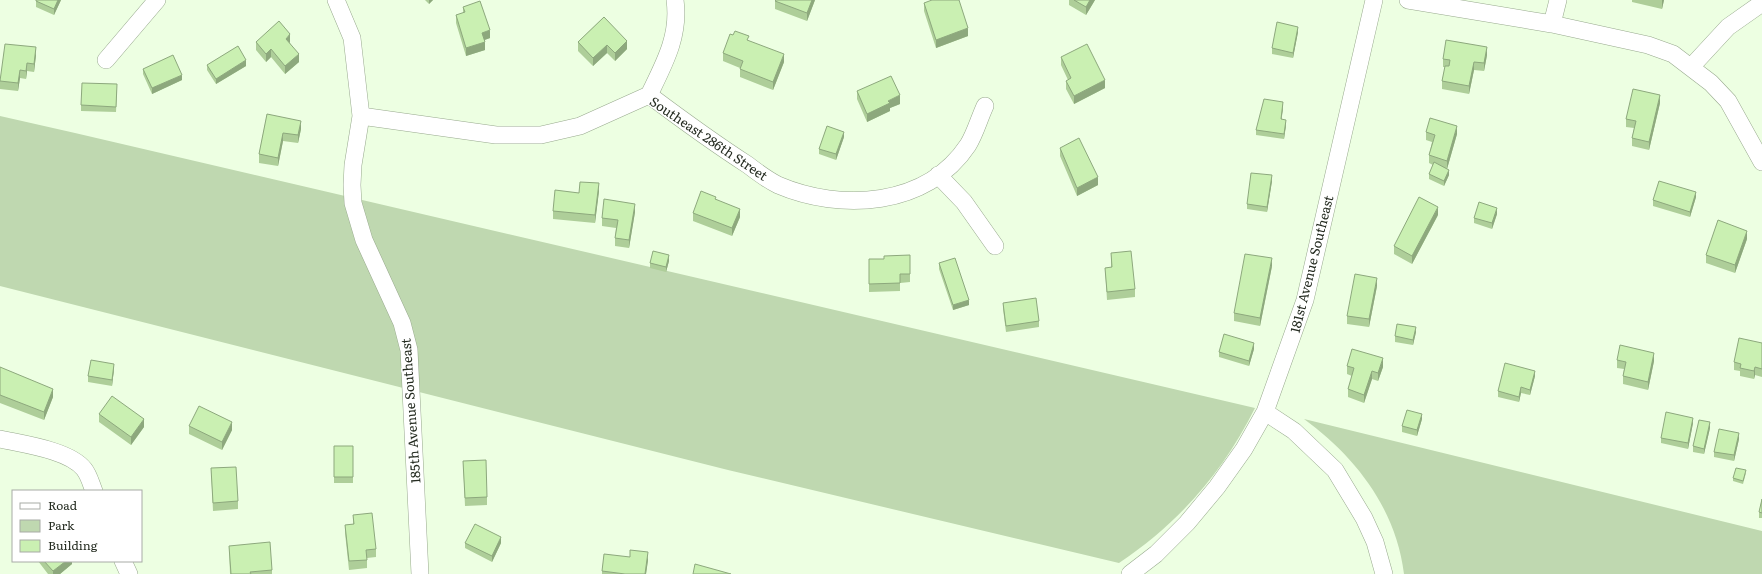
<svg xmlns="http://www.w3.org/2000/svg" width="1762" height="574" font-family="Literata,serif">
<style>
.green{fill:#bfd8b0}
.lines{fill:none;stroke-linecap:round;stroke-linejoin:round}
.minor-casing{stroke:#98a98e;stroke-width:18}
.minor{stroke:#fff;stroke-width:17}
.wall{fill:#aece99}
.shaded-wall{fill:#8da87d}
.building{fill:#caf0b2;stroke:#8da87d}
.labels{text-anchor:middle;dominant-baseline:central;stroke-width:3;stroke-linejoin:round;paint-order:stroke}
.street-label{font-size:13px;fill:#252c21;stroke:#fff}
</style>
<rect width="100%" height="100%" fill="#edffe2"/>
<path class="green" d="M0,116L75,133L1255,408C1223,472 1179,523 1119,563L728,470L0,286Z
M1304,419L1762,531V574H1404C1396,509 1356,457 1304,419Z"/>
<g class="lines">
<g class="minor-casing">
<path id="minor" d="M336,0L352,38L361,116L353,165L352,185L353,203L364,240L402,323L409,350L420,574
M1408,0L1552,24L1648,45L1673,54L1711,83L1728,101L1762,162
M1552,24L1558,0
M106,60L157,0
M1691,67L1728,27L1762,3
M649,95C664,64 680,36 675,0
M361,116L496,135H541L580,126L649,95C681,119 714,143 748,165C757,172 768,180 778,185C841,212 927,207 968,145C975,134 979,119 985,106
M938,175L964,202L995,246
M1265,412L1294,431L1335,470L1364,518L1375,542L1384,574
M0,439C22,444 69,450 84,469C89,475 91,484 94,491
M123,561L129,574
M1130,574L1156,554L1187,523L1217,487L1244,449L1265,412L1305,300L1374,0"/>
</g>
<use href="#minor" class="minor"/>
</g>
<path class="wall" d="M36,0H61L54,15L36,7Z
M425,0H433L429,4Z
M815,0L807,21L775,9V1Z
M1069,0H1095L1086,15L1069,5Z
M1632,0H1664L1662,9L1632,2Z
M924,3L968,36L936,48L924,11Z
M463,7L490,38L484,40L485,50L466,56L456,23V15L463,13Z
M604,17L627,49L615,61L607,53L593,66L578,51V42Z
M1298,32L1293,58L1272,54V48Z
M749,41L784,62L773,90L740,77V68L723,61V53Z
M256,42H290V43L299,62L285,74L271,57L266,62L256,50Z
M36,55L34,72L27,71L26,79L20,78L18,91L0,89V81Z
M1487,55L1484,71L1474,70L1469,94L1442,89V81L1445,67H1443V59Z
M1061,57L1105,88L1074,104L1066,89V81L1068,80L1061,65Z
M207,65L246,66L216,84L207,70Z
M143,69L182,80L152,94L143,74Z
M117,90L116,112L81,111V105Z
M857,91L900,104L890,108V111L867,122L857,99Z
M1660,103L1649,150L1632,146V138L1634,128L1626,127V119Z
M1283,108L1281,119L1286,125L1284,139L1256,135V130Z
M267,114L301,129L298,143L283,141L278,166L259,163V154Z
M1426,132L1457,134L1447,169L1449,175L1444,186L1429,179V174L1433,165L1429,163V155L1432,142L1426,140Z
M844,137L836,160L819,154V149Z
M1060,148L1098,185L1077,196L1060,156Z
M1272,181L1267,212L1247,209V204Z
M599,191L595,223L553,219V211L579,193Z
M1696,197L1690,217L1653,206V200Z
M716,199L740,217L732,236L693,221V213Z
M635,212L629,248L615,246V238L616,228L602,226V218Z
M1497,214L1492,229L1474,223V218Z
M1438,215L1412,264L1394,254V246Z
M1747,239L1735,273L1706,263V255Z
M1111,253L1135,289V297L1107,300L1105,268L1111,267Z
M910,255V282L900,283V291L869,292V259H884Z
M669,261L666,272L650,268V263Z
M939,263L969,305L953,310L939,269Z
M1272,266L1260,326L1234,321V313Z
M1377,286L1369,327L1347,324V316Z
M1003,303L1039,321V327L1006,332L1003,309Z
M1416,332L1413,345L1395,342V336Z
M1762,343V377L1755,375L1754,379L1740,376V371L1734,370V362Z
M1254,349L1249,366L1219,357V352Z
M1617,360L1654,361L1648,390L1623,384V376L1624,369L1617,368Z
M1347,366L1383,367L1378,381L1372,379L1364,403L1348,397V389L1352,376L1347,374Z
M0,367L53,397L44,420L0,403Z
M114,369L112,386L88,382V376Z
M1535,376L1530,395L1521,393L1519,402L1498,397V391Z
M99,414L144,427L131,445L99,422Z
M1422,419L1417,436L1402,432V426Z
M1693,423L1688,449L1661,443V438Z
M189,426L232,430L222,450L189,434Z
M1710,428L1704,454L1693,452V446Z
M1739,439L1734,461L1714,457V452Z
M334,446H353V483H334Z
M463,461L487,497V505L465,506Z
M211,468L238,501V509L213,511Z
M1746,473L1743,484L1733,481V478Z
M1762,499V518H1759V512Z
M353,515L376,549V557L367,558V568L349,570L345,533V525L353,524Z
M465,543H501L492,562L465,548Z
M229,546L272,570V574H230Z
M630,557L648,560L646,574H602V571Z
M38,561H72V564L60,574H48Z"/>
<path class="shaded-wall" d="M58,0H61L54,15V9Z
M429,0H433L429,4Z
M812,0H815L807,21V13Z
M1090,0H1095L1086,15V7Z
M1662,0H1664L1662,9Z
M1298,27V32L1293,58V53Z
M968,28V36L936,48V40Z
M490,30V38L482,41V33Z
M290,34V42L286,47V39Z
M627,41V49L615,61V53Z
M485,42V50L466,56V48Z
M607,45V53L593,66V58Z
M36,47V55L34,72V64Z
M1487,47V55L1484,71V63Z
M271,49V57L266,62V54Z
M299,54V62L285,74V66Z
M784,54V62L773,90V82Z
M246,60V66L216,84V79Z
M1474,62V70L1469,94V86Z
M27,63V71L26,79V71Z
M20,70V78L18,91V83Z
M182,75V80L152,94V88Z
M1105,80V88L1074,104V96Z
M900,95V104L890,108V111L867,122V114L888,101Z
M1660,95V103L1649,150V142Z
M1283,102V108L1281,124V119Z
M1286,120V125L1284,139V134Z
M301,121V129L298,143V135Z
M1457,126V134L1447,169V161Z
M844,132V137L836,160V154Z
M283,133V141L278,166V158Z
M1449,170V175L1444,186V181Z
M1272,175V181L1267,212V207Z
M1098,177V185L1077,196V188Z
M599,183V191L595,223V215Z
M1696,192V197L1690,217V212Z
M635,204V212L629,248V240Z
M1438,207V215L1412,264V256Z
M1497,208V214L1492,229V223Z
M740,209V217L732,236V228Z
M1747,231V239L1735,273V265Z
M669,255V261L666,272V267Z
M1272,258V266L1260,326V318Z
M1377,278V286L1369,327V319Z
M969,300V305L953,310V305Z
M1416,327V332L1413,345V340Z
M1254,343V349L1249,366V361Z
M1654,353V361L1648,390V382Z
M1383,358V367L1378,381V373Z
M114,364V369L112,386V380Z
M1755,367V375L1754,379V371Z
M1372,371V379L1364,403V395Z
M1535,371V376L1530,395V390Z
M1521,387V393L1519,402V397Z
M53,389V397L44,420V412Z
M1422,414V419L1417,436V430Z
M1693,418V423L1688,449V443Z
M144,419V427L131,445V437Z
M232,422V430L222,450V442Z
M1710,422V428L1704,454V449Z
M1739,433V439L1734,461V455Z
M501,537V543L492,562V556Z
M648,552V560L646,574H645Z
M66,561H72V564L60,574H53V571Z"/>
<path class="building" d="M36,0H58L54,9L36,1Z
M776,0H812L807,13L775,1Z
M932,0H959L968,28L936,40L924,3Z
M1074,0H1090L1086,7Z
M480,1L490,30L482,33L485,42L466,48L456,15L465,12L463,7Z
M604,17L627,41L615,53L607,45L593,58L578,42Z
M279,21L290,34L286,39L299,54L285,66L271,49L266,54L256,42Z
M1277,22L1298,27L1293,53L1272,48Z
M735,31L749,36L747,40L784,54L773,82L740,69L743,61L723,53L730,34L733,35Z
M1446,40L1487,47L1484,63L1474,62L1469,86L1442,81L1445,66H1449L1450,60L1443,59Z
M5,44L36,47L34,64L27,63L26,71L20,70L18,83L0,81Z
M1087,44L1105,80L1074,96L1066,81L1071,78L1061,57Z
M238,46L246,60L216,79L207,65Z
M173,55L182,75L152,88L143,69Z
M891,76L900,95L888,101L890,103L867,114L857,91Z
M82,83L117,84L116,107L81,105Z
M1633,89L1660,95L1649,142L1632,138L1636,121L1626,119Z
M1264,99L1283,102L1281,119L1286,120L1284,134L1256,130Z
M267,114L301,121L298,135L283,133L278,158L259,154Z
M1430,118L1457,126L1447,161L1429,155L1435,135L1426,132Z
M827,126L844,132L836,154L819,149Z
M1079,138L1098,177L1077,188L1060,148Z
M1434,162L1449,170L1444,181L1429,174Z
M1251,173L1272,175L1267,207L1247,204Z
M1659,181L1696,192L1690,212L1653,200Z
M580,182L599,183L595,215L553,211L555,190L579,193Z
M701,191L716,197L715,199L740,209L732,228L693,213Z
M1419,197L1438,207L1412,256L1394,246Z
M604,199L635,204L629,240L615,238L618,220L602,218Z
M1479,202L1497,208L1492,223L1474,218Z
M1718,220L1747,231L1735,265L1706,255Z
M653,251L669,255L666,267L650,263Z
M1131,251L1135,289L1107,292L1105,268L1112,267L1111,253Z
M1245,254L1272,258L1260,318L1234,313Z
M910,255V274H900V283L869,284V259H884V256Z
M955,258L969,300L953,305L939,263Z
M1355,274L1377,278L1369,319L1347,316Z
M1036,298L1039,321L1006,326L1003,303Z
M1397,324L1416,327L1413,340L1395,336Z
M1224,334L1254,343L1249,361L1219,352Z
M1739,338L1762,343V369L1755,367L1754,371L1740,368L1741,364L1734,362Z
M1620,345L1654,353L1648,382L1623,376L1626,362L1617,360Z
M1352,349L1383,358L1378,373L1372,371L1364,395L1348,389L1354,368L1347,366Z
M91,360L114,364L112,380L88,376Z
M1505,363L1535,371L1530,390L1521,387L1519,397L1498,391Z
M0,367L53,389L44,412L0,395Z
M112,396L144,419L131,437L99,414Z
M199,406L232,422L222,442L189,426Z
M1407,410L1422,414L1417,430L1402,426Z
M1666,412L1693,418L1688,443L1661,438Z
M1699,420L1710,422L1704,449L1693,446Z
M1719,429L1739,433L1734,455L1714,452Z
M334,446H353V477H334Z
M486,460L487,497L465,498L463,461Z
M236,467L238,501L213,503L211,468Z
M1736,468L1746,470L1743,481L1733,478Z
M1762,499V513L1759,512Z
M372,513L376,549L366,550L367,560L349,561L345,525L354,524L353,515Z
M475,524L501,537L492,556L465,543Z
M270,542L272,570L250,572L251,574H231L229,546Z
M630,550L648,552L645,574H625L602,571L604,554L630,557Z
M44,561H66L53,571Z
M695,564L731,574H693Z"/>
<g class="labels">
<g class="street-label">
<text transform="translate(709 138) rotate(34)">Southeast 286th Street</text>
<text transform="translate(1311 264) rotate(-76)">181st Avenue Southeast</text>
<text transform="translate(410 411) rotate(-94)">185th Avenue Southeast</text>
</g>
</g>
<rect x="12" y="490" width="130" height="72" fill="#ffffff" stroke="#a8aba6"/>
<rect x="20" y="503" width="20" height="6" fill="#ffffff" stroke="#a8aba6"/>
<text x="48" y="510" font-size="12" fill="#252c21">Road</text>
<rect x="20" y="520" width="20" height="12" fill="#bfd8b0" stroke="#a8aba6"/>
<text x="48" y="530" font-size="12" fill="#252c21">Park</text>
<rect x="20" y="540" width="20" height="12" fill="#caf0b2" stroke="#a8aba6"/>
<text x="48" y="550" font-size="12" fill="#252c21">Building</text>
</svg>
